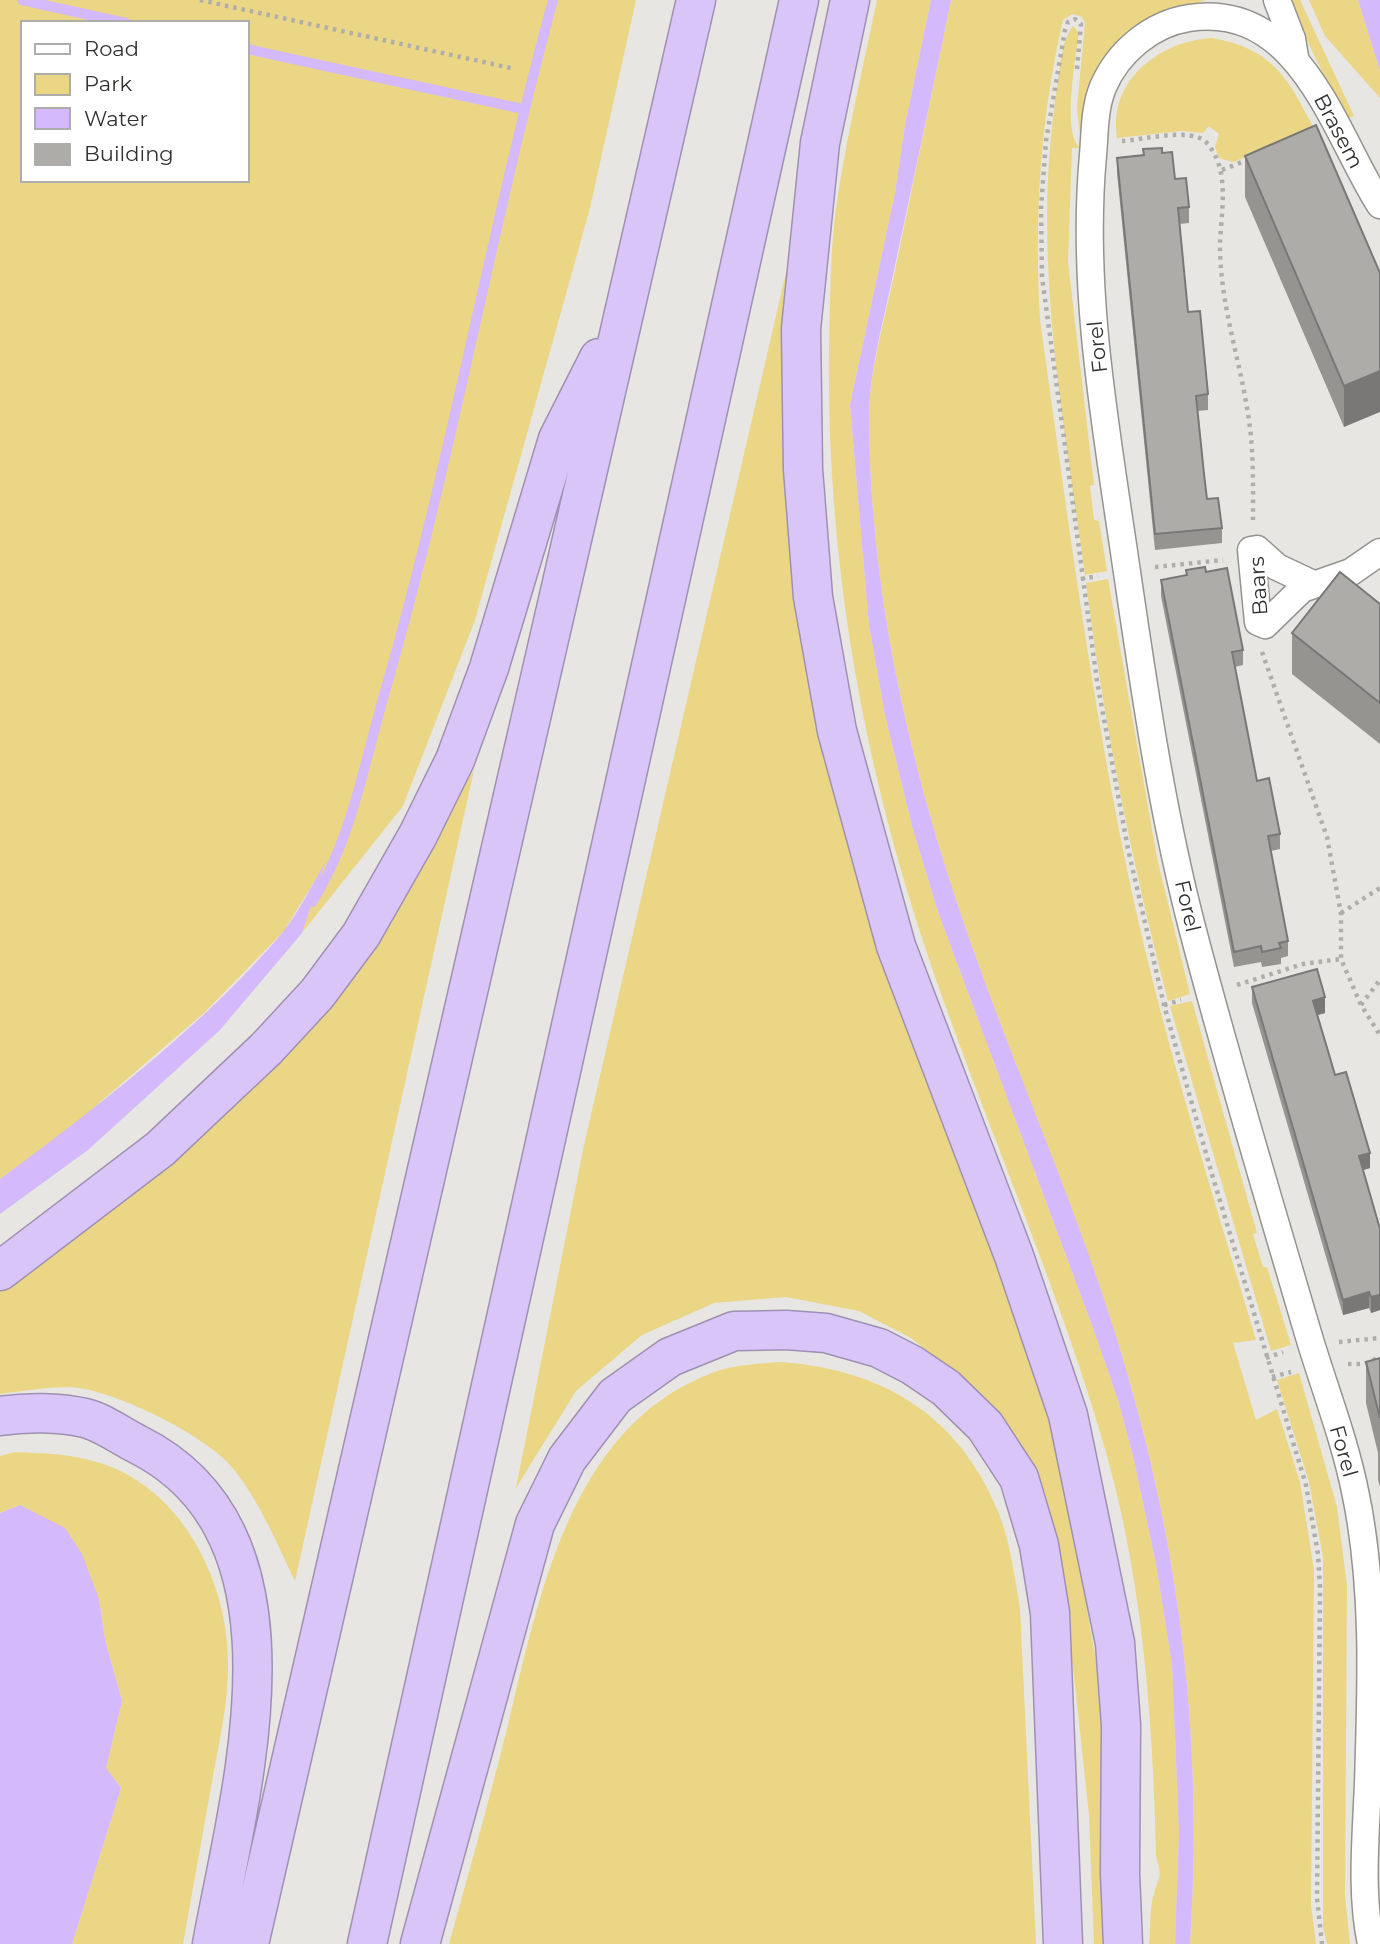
<svg xmlns="http://www.w3.org/2000/svg" width="1380" height="1944" font-family="Montserrat,sans-serif">
<style>
.green{fill:#ebd685;fill-rule:evenodd}
.water{fill:#d4b9fc}
.lines{fill:none;stroke-linecap:round;stroke-linejoin:round}
.stream{stroke:#d4b9fc;stroke-width:10}
.street-casing{stroke:#94938f;stroke-width:29}
.highway-casing{stroke:#9e91b2;stroke-width:41}
.path{stroke:#afaeab;stroke-width:4.5;stroke-dasharray:3.5 5;stroke-linecap:butt}
.street{stroke:#fff;stroke-width:26}
.highway{stroke:#d9c5f8;stroke-width:38}
.wall{fill:#969490}
.shaded-wall{fill:#7a7876}
.building{fill:#aeaca8;stroke:#7a7876;stroke-width:2}
.labels{text-anchor:middle;dominant-baseline:central;stroke-width:5;stroke-linejoin:round;paint-order:stroke}
.street-label{font-size:21px;fill:#31312f;stroke:#fff}
</style>
<rect width="100%" height="100%" fill="#e7e6e2"/>
<path class="green" d="M0,0H636L590,208L475,620L403,806L302,933L323,867L284,931L205,1012L70,1128L0,1179ZM23,23H247V180H23Z
M877,0H931L905,125L895,193L850,405L869,625L885,715L912,826L938,912L1093,1328L1118,1400L1134,1460L1156,1564L1172,1664L1179,1832L1175,1944H1149C1151,1928 1149,1909 1154,1894C1159,1876 1163,1877 1156,1857C1153,1721 1143,1581 1105,1449C1043,1234 941,1032 886,815C847,663 827,508 829,350C830,306 830,260 835,216C845,143 862,72 877,0Z
M951,0H1206L1157,16L1080,136L1077,107L1085,23L1082,17L1072,14L1063,20C1040,120 1034,217 1040,320C1067,511 1091,703 1132,893C1165,1044 1212,1192 1256,1340L1233,1343L1256,1420L1277,1409L1300,1482L1314,1570L1311,1905L1316,1944H1190C1203,1741 1181,1554 1123,1359C1082,1224 1025,1094 978,963C915,790 871,608 869,424C868,374 884,324 894,275C913,184 932,92 951,0Z
M1288,0H1300L1354,116L1345,120Z
M1309,0H1358L1380,71V98L1325,36Z
M1073,26L1079,33C1076,55 1061,137 1081,148H1072L1068,262L1094,485L1090,486L1094,520L1099,521L1107,571L1085,575C1062,409 1031,256 1057,88C1060,70 1061,40 1073,26Z
M1212,38C1270,48 1287,76 1312,125L1309,132L1233,162L1219,158L1215,147L1219,134L1209,126L1203,133L1181,131L1117,138C1108,80 1160,41 1212,38Z
M794,238L823,707L1077,1489L1087,1610L1104,1706L1110,1944H1094L1089,1815L1076,1694L1064,1595L1045,1495L1006,1423L964,1380L911,1338L859,1311L786,1297L714,1303L642,1335L576,1391L516,1488L584,1145Z
M1108,579L1157,858L1190,994L1168,1001C1132,863 1104,724 1086,583Z
M474,770L295,1581C276,1542 259,1499 230,1465C203,1434 110,1388 69,1387C46,1387 22,1391 0,1394V1284L351,969Z
M1192,1001L1257,1233L1253,1234L1263,1267H1267L1291,1345L1271,1351L1170,1006Z
M780,1362C880,1369 957,1413 997,1509C1010,1540 1014,1574 1020,1608L1036,1944H449C469,1872 489,1801 507,1729C539,1598 569,1427 712,1373C733,1365 757,1364 780,1362Z
M1299,1373L1337,1507L1347,1586L1345,1896L1350,1944H1327L1323,1927V1557L1309,1482L1277,1380Z
M15,1452C45,1453 72,1454 100,1463C181,1488 227,1580 228,1660C229,1699 220,1738 213,1776C203,1832 193,1888 183,1944H72L121,1788L106,1768L122,1701L105,1640L99,1599L20,1505L0,1513V1456Z"/>
<path class="water" d="M931,0H951C933,88 914,177 895,265C885,317 868,371 869,424C871,608 915,790 978,963C1025,1094 1083,1224 1123,1359C1181,1554 1203,1741 1190,1944H1175L1179,1832L1172,1664L1156,1564L1134,1460L1118,1400L1093,1328L938,912L912,826L885,715L869,625L850,405L895,193L905,125Z
M1358,0H1380V71Z
M325,863L302,933L220,1030L88,1150L0,1214V1179C95,1109 208,1022 283,932C299,912 311,886 325,863Z
M20,1505L65,1528L82,1554L99,1599L105,1640L122,1701L106,1768L121,1788L72,1944H0V1513Z"/>
<g class="lines">
<path class="stream" d="M22,0L126,23
M247,49L523,109
M312,902C352,840 365,759 386,688C451,462 491,228 553,0"/>
<g class="street-casing">
<path id="street" d="M1277,0L1292,39L1295,57
M1311,583L1277,567L1257,549L1251,550L1258,622L1265,625L1302,589L1351,572L1380,552
M1371,1944C1360,1892 1366,1836 1368,1783C1371,1688 1375,1589 1356,1496C1345,1439 1323,1385 1307,1330C1268,1197 1228,1065 1193,931C1160,805 1142,674 1123,545C1104,416 1081,286 1093,155C1095,133 1094,109 1103,87C1118,52 1151,24 1189,18C1300,1 1334,133 1380,205"/>
</g>
<g class="highway-casing">
<path id="highway" d="M850,0L820,143L801,329L803,469L813,597L837,731L896,946L1014,1256L1068,1415L1115,1643L1121,1725L1120,1873L1123,1944
M0,1271L160,1149L266,1049L317,994L361,935L418,835L455,760L489,668L558,439L599,358
M0,1416C26,1412 59,1412 85,1418C102,1422 121,1436 137,1444C317,1534 240,1790 212,1944
M249,1944L696,0
M367,1944L799,0
M420,1944L535,1524L567,1459L615,1396L670,1357L734,1331L786,1330L826,1333L879,1348L912,1365L946,1388L985,1426L1019,1478L1039,1545L1050,1613L1063,1944"/>
</g>
<path class="path" d="M200,0L511,68
M1077,69L1081,24L1075,19L1068,22L1065,30L1046,141L1041,208L1042,277L1097,681L1128,849L1164,1005L1211,1171L1306,1485L1318,1554L1320,1587L1317,1898L1322,1944
M1122,141C1142,140 1191,127 1206,142C1231,169 1221,211 1220,245C1220,302 1238,353 1247,408C1254,445 1253,482 1253,520
M1222,170L1247,160
M1155,567L1223,560
M1081,579L1098,576
M1262,652L1327,837L1341,914V959L1361,1005L1380,1035
M1341,913L1380,888
M1237,985L1303,964L1341,959
M1164,1005L1181,1000
M1361,1005L1380,980
M1339,1342L1380,1338
M1266,1358L1283,1352
M1348,1364H1364L1380,1357
M1272,1377L1291,1372"/>
<use href="#street" class="street"/>
<use href="#highway" class="highway"/>
</g>
<path class="wall" d="M1143,149L1162,153L1189,207V223L1179,224L1188,312L1208,394V410L1198,411L1207,499L1222,528V543L1155,550L1117,173V158L1143,155Z
M1245,156L1380,273L1344,427L1245,197Z
M1186,570L1206,572L1243,650V665L1235,667L1257,781L1280,834V849L1271,851L1288,941V956L1281,958V964L1262,967L1261,962L1234,967L1161,596V580L1186,576Z
M1380,604V744L1292,674V633Z
M1252,987L1325,1013L1318,1015L1335,1075L1370,1168L1363,1170L1380,1229V1310L1371,1313L1369,1308L1343,1315L1252,1003Z
M1380,1358V1487L1378,1480V1453L1366,1403V1362Z"/>
<path class="shaded-wall" d="M1380,371V412L1344,427V386Z
M1325,997V1013L1313,1016V1001Z
M1370,1153V1168L1359,1171V1156Z
M1369,1292V1308L1343,1315V1300Z
M1380,1295V1310L1371,1313V1297Z"/>
<path class="building" d="M1316,125L1380,273V371L1344,386L1245,156Z
M1162,148V153L1172,152L1175,179L1186,178L1189,207L1178,208L1188,312L1200,311L1208,394L1196,396L1204,474L1207,499L1218,498L1222,528L1155,534L1117,158L1144,155L1143,149Z
M1205,567L1206,572L1227,568L1243,650L1232,652L1242,703L1257,781L1269,778L1280,834L1268,836L1288,941L1279,943L1281,948L1262,952L1261,946L1234,952L1161,580L1187,575L1186,570Z
M1340,572L1380,604V703L1292,633Z
M1317,969L1325,997L1313,1001L1328,1051L1335,1075L1346,1072L1370,1153L1359,1156L1380,1229V1295L1371,1297L1369,1292L1343,1300L1252,987Z
M1380,1358V1418L1366,1362Z"/>
<g class="labels">
<g class="street-label">
<text transform="translate(1339 131) rotate(62)">Brasem</text>
<text transform="translate(1097 347) rotate(-96)">Forel</text>
<text transform="translate(1258 586) rotate(-94)">Baars</text>
<text transform="translate(1188 906) rotate(77)">Forel</text>
<text transform="translate(1344 1451) rotate(74)">Forel</text>
</g>
</g>
<rect x="21" y="21" width="228" height="161" fill="#ffffff" stroke="#adadac" stroke-width="2"/>
<rect x="35" y="44" width="35" height="10" fill="#ffffff" stroke="#adadac" stroke-width="2"/>
<text x="84" y="56" font-size="21" fill="#31312f">Road</text>
<rect x="35" y="74" width="35" height="21" fill="#ebd685" stroke="#adadac" stroke-width="2"/>
<text x="84" y="91" font-size="21" fill="#31312f">Park</text>
<rect x="35" y="108" width="35" height="21" fill="#d4b9fc" stroke="#adadac" stroke-width="2"/>
<text x="84" y="126" font-size="21" fill="#31312f">Water</text>
<rect x="35" y="144" width="35" height="21" fill="#aeaca8" stroke="#adadac" stroke-width="2"/>
<text x="84" y="161" font-size="21" fill="#31312f">Building</text>
</svg>
